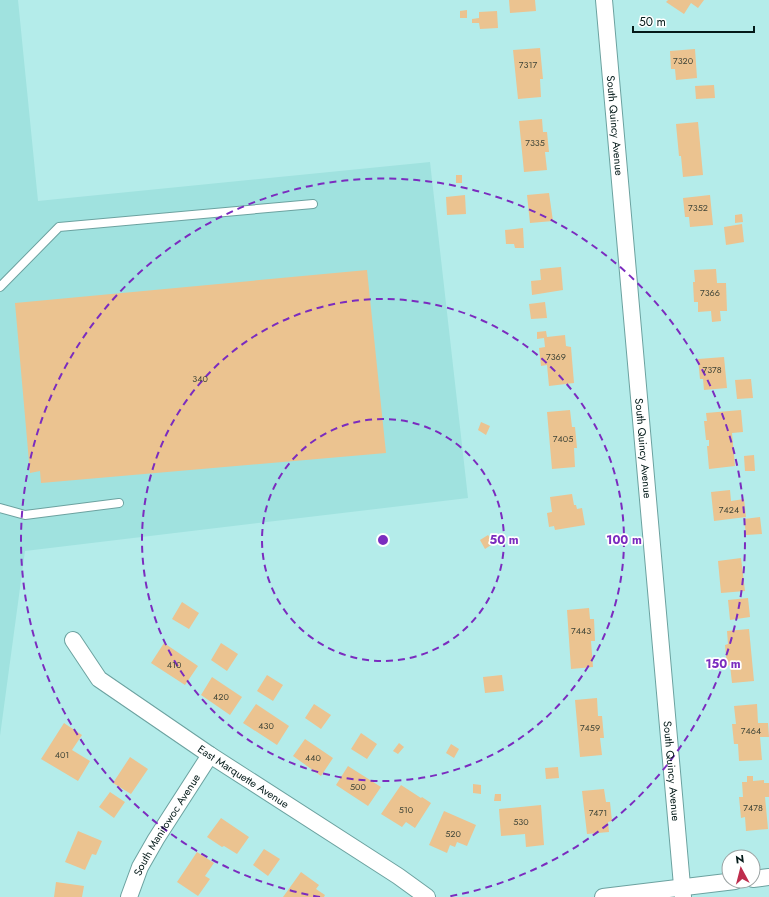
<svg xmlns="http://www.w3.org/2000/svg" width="769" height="897" font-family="Jost,sans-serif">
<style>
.built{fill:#a0e2df}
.building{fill:#ebc390}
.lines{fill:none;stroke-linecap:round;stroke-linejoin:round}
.lane-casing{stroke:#6ca2a0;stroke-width:10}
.street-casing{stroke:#6ca2a0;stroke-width:18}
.lane{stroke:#fff;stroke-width:8}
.street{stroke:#fff;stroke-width:16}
.ring{fill:none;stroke:#7b2cbf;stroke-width:2;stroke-dasharray:7 5}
.labels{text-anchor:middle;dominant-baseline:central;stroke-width:3.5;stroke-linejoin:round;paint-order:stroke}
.number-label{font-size:9px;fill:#3e4437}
.street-label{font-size:11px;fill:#041a19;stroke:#fff}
.centre{fill:#7b2cbf;stroke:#fff;stroke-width:2}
.ring-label{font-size:12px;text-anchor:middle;font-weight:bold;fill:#7b2cbf;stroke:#fff;stroke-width:3.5;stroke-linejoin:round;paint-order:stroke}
</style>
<rect width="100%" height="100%" fill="#b4ecea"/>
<path class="built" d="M0,0H18L38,201L430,162L468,498L25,551L0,736Z"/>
<path class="building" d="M509,0H535L536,11L510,13Z
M668,0H704L698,8L691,3L684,14L666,2Z
M467,10V18H460V11Z
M497,11L498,28L480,29L479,23H472V19L479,18V12Z
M540,48L543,79H540L541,97L518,99L513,50Z
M695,49L697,78L676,80L675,69H671L670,51Z
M714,85L715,98L696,99L695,86Z
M542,119L543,132H547L549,152H545L547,170L524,172L519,121Z
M698,122L703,175L683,177L681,156H679L676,124Z
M456,175H462V183H456Z
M549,193L553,221L530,223L527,195Z
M465,195L466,214L447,215L446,197Z
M710,195L713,225L690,227L689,217H685L683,198Z
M742,214L743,222L735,223V215Z
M742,224L744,242L726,245L724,227Z
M523,228L524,248H515L514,244H506L505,230Z
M561,267L563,290L532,295L531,281L541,280L540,269Z
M716,269L717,283H726L727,311H720L721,321L712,322L711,311L698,312V302H694L693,282H695L694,270Z
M367,270L386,453L41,483L40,471L30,473L15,303Z
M545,302L547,318L531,319L529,304Z
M546,331L547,337L565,335L566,346L571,347L574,383L549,386L547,365L541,366L539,348L545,347L544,338L537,339V332Z
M724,357L727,388L704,390L703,379H700L698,359Z
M751,379L753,398L737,399L735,380Z
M570,410L572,427H575L577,448H574L575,467L552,469L547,412Z
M741,410L743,432L732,433L735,466L709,469L707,446H709V440H706L704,421H707L706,413Z
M481,422L490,426L486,435L478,430Z
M754,455L755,471H745L744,456Z
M730,490L731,501L744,499L746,517L714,521L711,492Z
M572,494L574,505H576L577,509L582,508L585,525L555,530L554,526L549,527L547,513L552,512L550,497Z
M760,517L762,534L746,535L744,519Z
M488,535L494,543L485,549L480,540Z
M741,558L745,591L721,593L718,561Z
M748,598L750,617L730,620L728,600Z
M182,602L199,613L189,629L172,619Z
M589,608L590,619H594L595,641H591L593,667L571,669L567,610Z
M749,629L754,681L732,683L730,665L727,666L725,645L728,644L727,631Z
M164,643L198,666L185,685L151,663Z
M221,643L238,654L227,671L211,660Z
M267,675L283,685L273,701L257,691Z
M502,675L504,691L485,693L483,677Z
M212,677L242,697L230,715L201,695Z
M597,698L598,716H602L604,738H600L602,755L580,757L575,700Z
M256,704L289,726L277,745L243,723Z
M314,704L331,715L321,729L305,718Z
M757,704L758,723H768L769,737H760L762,760L739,761L738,744H734L732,724H736L734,706Z
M64,723L82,735L72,750L90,761L78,781L41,759Z
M361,733L377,744L367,759L351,749Z
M305,739L333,758L321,776L293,756Z
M399,743L404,747L398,754L393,751Z
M451,744L459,749L454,758L446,753Z
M130,757L148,769L131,794L113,783Z
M348,766L381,787L368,806L336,785Z
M558,767L559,778L546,779L545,768Z
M747,776H753V781L764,780V783H769V797H765L768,829L746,831L745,817L741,818L739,797H743L742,782H747Z
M473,784L481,785V794L473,793Z
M401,785L421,798L422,797L431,803L415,828L406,822L402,827L381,814Z
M604,789L606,802H610L612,821L608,822L609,832L587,834L582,791Z
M110,792L125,802L114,818L99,807Z
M495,794H501V801H494Z
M541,805L544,845L526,847L525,834L501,836L499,809Z
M444,811L476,825L467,846L457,842L455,847L450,845L447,853L429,845Z
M221,818L249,837L237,854L224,846L222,847L207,837Z
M78,831L102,841L96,855L92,854L85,870L65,862Z
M264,849L280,859L268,876L253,865Z
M197,852L214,863L205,876L210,879L198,896L177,882Z
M301,872L319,885L316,889L325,895L324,897H283Z
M56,882L84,886L82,897H54Z"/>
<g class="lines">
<g class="lane-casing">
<path id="lane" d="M0,287L59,227L313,204
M0,508L25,515L119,503"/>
</g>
<g class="street-casing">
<g id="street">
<path id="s1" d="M604,0L683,897"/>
<path id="s2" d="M73,640L99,679L210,755L398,876L427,897"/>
<path d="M753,879L769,877"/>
<path id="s3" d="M129,897L140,867L156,839L210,755"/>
<path d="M603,897L735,881"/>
</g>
</g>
<use href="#lane" class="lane"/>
<use href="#street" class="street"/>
</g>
<g class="ring">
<circle cx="383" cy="540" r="121"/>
<circle cx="383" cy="540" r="241"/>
<path d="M320 897A362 362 0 1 1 446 897"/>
</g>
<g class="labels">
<g class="number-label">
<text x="683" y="60">7320</text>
<text x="528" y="64">7317</text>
<text x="535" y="142">7335</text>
<text x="698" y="207">7352</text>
<text x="710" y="292">7366</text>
<text x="556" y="356">7369</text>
<text x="712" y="369">7378</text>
<text x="200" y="378">340</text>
<text x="563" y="438">7405</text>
<text x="729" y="509">7424</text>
<text x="581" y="630">7443</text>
<text x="174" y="664">410</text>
<text x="221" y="696">420</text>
<text x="266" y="725">430</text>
<text x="590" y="727">7459</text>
<text x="751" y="730">7464</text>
<text x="62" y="754">401</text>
<text x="313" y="757">440</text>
<text x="358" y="786">500</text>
<text x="753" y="807">7478</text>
<text x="406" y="809">510</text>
<text x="598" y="812">7471</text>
<text x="521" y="821">530</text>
<text x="453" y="833">520</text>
</g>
<g class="street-label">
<text stroke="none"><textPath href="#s1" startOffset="126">South Quincy Avenue</textPath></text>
<text stroke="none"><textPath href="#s1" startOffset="450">South Quincy Avenue</textPath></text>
<text stroke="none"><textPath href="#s1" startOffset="774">South Quincy Avenue</textPath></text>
<text stroke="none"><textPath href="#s2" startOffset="221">East Marquette Avenue</textPath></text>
<text stroke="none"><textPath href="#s3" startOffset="82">South Manitowoc Avenue</textPath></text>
</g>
</g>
<circle cx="383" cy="540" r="6" class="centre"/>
<g class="ring-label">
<text x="504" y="544">50 m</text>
<text x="624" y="544">100 m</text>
<text x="723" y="668">150 m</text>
</g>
<g transform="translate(741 869) rotate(353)"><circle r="19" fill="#ffffff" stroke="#9ba3a3"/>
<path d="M0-3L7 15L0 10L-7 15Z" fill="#be2d4d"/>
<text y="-6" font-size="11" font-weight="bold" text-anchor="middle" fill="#041a19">N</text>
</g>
<path d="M633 26v6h121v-6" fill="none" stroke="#041a19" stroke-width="2"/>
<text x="639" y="26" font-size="12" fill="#041a19" stroke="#ffffff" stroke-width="3" paint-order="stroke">50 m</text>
</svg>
